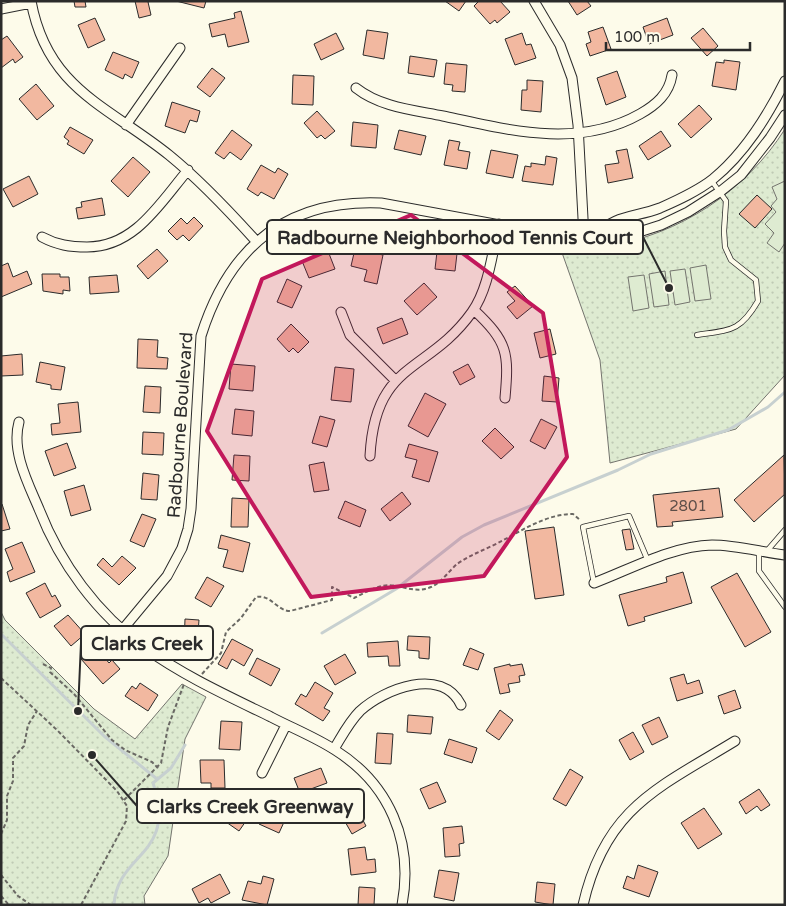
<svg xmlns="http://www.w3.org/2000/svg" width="786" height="906" font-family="'Varela Round',sans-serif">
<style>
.park{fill:url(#park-dots);stroke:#74746e}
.pitch{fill:#deebd1;stroke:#74746e}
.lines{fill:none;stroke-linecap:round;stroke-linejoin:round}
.stream{stroke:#c7d0d0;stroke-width:3}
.building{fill:#f2b8a0;stroke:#2b2b2b}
.lane-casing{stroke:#2b2b2b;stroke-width:6}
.street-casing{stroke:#2b2b2b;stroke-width:11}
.path{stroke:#6a6964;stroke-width:2;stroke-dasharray:4 2.5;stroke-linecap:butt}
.lane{stroke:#fdfbea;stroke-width:4.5}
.street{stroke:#fdfbea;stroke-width:9}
.marked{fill:#c2185b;fill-opacity:0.2;stroke:#c2185b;stroke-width:4;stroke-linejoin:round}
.labels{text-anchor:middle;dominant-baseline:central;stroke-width:4;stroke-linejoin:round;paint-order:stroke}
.number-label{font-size:15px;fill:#5d4e48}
.street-label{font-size:18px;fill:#2b2b2b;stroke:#fdfbea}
.leader{fill:none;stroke:#2b2b2b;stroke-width:2}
.callout-dot{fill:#2b2b2b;stroke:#fdfbea;stroke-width:2}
.callout{fill:#fdfbea;stroke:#2b2b2b;stroke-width:2}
.callout-label{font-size:19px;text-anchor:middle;font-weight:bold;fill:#2b2b2b}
</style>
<defs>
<pattern id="park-dots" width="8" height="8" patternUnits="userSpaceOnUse" patternTransform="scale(1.25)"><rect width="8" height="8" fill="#deebd1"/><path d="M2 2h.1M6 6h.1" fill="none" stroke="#bfcab4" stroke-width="1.8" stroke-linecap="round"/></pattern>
</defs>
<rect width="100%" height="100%" fill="#fdfbea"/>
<path class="park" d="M785,129V375L736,429L610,463L600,360L560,247C575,247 592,248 607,246C679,235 746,191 785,129Z
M1,612L5,620L94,709L135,739L182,684L206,697L185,739L168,856L144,896L145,905H1Z"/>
<path class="pitch" d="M785,181V243L779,252L767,243L774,233L765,224L776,212L771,206L777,199L772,187Z
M706,265L711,299L695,301L690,268Z
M685,269L690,302L675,305L670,271Z
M665,271L669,305L654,307L649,274Z
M644,275L649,308L633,311L628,277Z"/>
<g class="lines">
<path class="stream" d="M322,633L396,589L462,537L484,525L618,470L651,454L728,430L768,407L785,392
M1,634L104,736L157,779
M114,905C117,852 178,856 153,783L171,768L185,745"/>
</g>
<path class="building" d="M74,1H85L86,7H75Z
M135,1H150L148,2L151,15L139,18Z
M176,1H206L204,8Z
M445,1H466L459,11Z
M479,1H500L510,12L497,23L495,20L490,24L474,6Z
M568,1H587L591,6L577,15Z
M241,11L249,42L228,47L225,34L212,37L209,24L235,18L234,13Z
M95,18L105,40L88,48L78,25Z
M667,18L673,35L649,44L643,27Z
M603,27L611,49L590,56L586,44L591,42L588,32Z
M703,28L718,46L707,56L691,38Z
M367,30L388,33L384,59L363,55Z
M336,33L344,49L321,60L314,44Z
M522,33L526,45L531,44L536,58L515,65L505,39Z
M7,36L23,57L15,63L13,59L1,68V40Z
M113,52L139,62L132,78L125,74L123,79L105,70Z
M410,56L437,60L434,77L408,73Z
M724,60L740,62L736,90L712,86L716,62L724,63Z
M446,63L467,65L465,92L452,91L453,85L444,84Z
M212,68L225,78L210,97L197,87Z
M617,71L626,97L606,105L597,78Z
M293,75L314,76L313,105L292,104Z
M527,80L543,81L541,112L521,110L522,90H527Z
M36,84L54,106L37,120L19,99Z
M172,102L200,111L197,122L190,120L185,133L165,126Z
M699,105L712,119L691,138L678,124Z
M317,111L335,131L325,139L321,135L317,138L304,123Z
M353,122L378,125L376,148L351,146Z
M70,127L93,140L84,154L67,144L69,141L64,137Z
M232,130L252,145L241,160L230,152L224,159L215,153Z
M399,130L426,136L421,155L394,149Z
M661,131L671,146L648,160L639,146Z
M449,140L460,142L458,150L470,152L467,169L444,165Z
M627,149L633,178L608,183L605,165L619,163L616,151Z
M491,150L518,155L513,178L486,173Z
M546,156L557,158L553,185L522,181L525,166L531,167V163L545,165Z
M133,157L150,172L128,197L111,181Z
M261,165L275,173L278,168L288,174L274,199L261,192L258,196L247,189Z
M29,176L38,194L13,207L3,189Z
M757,195L772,209L755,228L739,214Z
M102,198L105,215L78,219L76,208L82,207L81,202Z
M194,217L203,226L189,241L183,235L177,240L168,231L181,218L187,224Z
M438,243L458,245L455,271L435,269Z
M157,249L168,261L148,279L137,266Z
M355,249L383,255L377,284L364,281L367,270L351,266Z
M328,251L335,269L309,278L302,261Z
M8,263L13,277L27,271L32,284L1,297V266Z
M42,274H60V277H69L70,291L63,290V294L43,291Z
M117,275L119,292L90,294L89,277Z
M287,279L302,286L292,308L277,302Z
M424,283L437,297L417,315L404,301Z
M515,286L533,306L517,319L507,307L515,301L507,292Z
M402,318L408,334L383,344L377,328Z
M291,324L309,342L298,353L293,348L289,352L277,339Z
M550,329L556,354L540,358L534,333Z
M138,339L158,340L157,357L168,358L167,369L137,368Z
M22,354L23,375L1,376V356Z
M40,362L65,367L61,390L51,389V385L36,382Z
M231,364L255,366L253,391L229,389Z
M468,364L475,377L460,385L453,372Z
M335,367L354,369L351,402L331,400Z
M544,376L559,378L557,402L542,401Z
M145,386L161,387L160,413L143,412Z
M425,393L446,404L428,437L408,426Z
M78,402L81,432L52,435L51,424L60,423L58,404Z
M235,409L254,411L252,436L232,434Z
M320,416L335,420L327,447L312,443Z
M541,419L557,427L545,449L530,441Z
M495,428L514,447L501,459L482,441Z
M143,432L164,433L163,455L142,454Z
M67,443L76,468L54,476L45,451Z
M409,444L438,452L429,482L412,477L417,460L405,457Z
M234,455L250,456L249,481L232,480Z
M784,455L785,494L754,522L734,500Z
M324,462L329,490L314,492L309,465Z
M143,473L159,475L157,500L141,499Z
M84,485L91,510L71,516L64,491Z
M719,488L723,517L672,522L673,526L657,527L653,495Z
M402,492L411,504L390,521L381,509Z
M232,498L249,499L248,527H231Z
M345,501L366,510L360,527L338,518Z
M2,504L10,529L1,531V505Z
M142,514L156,519L144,547L130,541Z
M554,527L564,595L535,599L525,531Z
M630,529L634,549L626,550L622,530Z
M221,535L250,543L243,572L223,567L228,550L218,548Z
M22,542L35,572L10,582L7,572L13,569L5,549Z
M122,556L136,568L119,585L97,565L103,558L112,567Z
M683,572L692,603L644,617L645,621L628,626L619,595L667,582L666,577Z
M737,573L771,632L745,647L711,587Z
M207,577L224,586L211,607L195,598Z
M45,583L52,597L55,595L61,606L40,618L26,593Z
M68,615L85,634L71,646L54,626Z
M185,619L199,620L197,646L184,645Z
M408,636L430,637L429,659L419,658V651L407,650Z
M232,639L253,650L244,666L232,659L227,669L218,664Z
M398,641L400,666H389L388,656L368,657L367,643Z
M96,647L109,663L112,660L120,669L103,684L81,659Z
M470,648L484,654L478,670L463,665Z
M345,654L356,673L335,685L324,666Z
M257,658L280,669L271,686L249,674Z
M510,664V666L522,664L525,675L519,676L520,682L508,684L510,692L500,694L494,668Z
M684,674L687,684L699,680L703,693L677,701L670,678Z
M315,682L333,693L324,708L330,711L323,721L295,704L301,694L306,697Z
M140,683L158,695L148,711L125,696L132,686L136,689Z
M735,690L741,708L724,714L718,696Z
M500,710L513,720L499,740L486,731Z
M408,715L433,717L431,734L407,732Z
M659,717L668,737L652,745L642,725Z
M221,721L242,722L240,750L219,749Z
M633,732L644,752L630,760L619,740Z
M377,733L393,734L391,764L375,763Z
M449,739L477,748L472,763L444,754Z
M200,760H224L225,788H211V783H201Z
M321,768L327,783L300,793L294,778Z
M570,769L583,777L566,806L553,799Z
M437,782L446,802L429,809L420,789Z
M759,789L770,805L761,811L757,806L746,814L739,802Z
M228,797L246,810L241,818L246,821L239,831L216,815Z
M278,803L290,809L279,833L259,824L265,812L272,815Z
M354,803L366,826L352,834L339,811Z
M704,808L722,834L698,849L681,823Z
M462,826L464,843L459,844L460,856L445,857L443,828Z
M365,847L367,860L375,859L376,872L351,875L348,849Z
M638,865L658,872L649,897L623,888L627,876L634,879Z
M439,870L459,873L454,901L434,897Z
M220,874L230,893L211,903L208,898L199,903L192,889Z
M263,876L274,879L267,905L242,900L248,881L261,884Z
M537,882L555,884L553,905L535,902Z
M359,887L375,888L374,905H358Z"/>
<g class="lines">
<g class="lane-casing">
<path id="lane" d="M697,335C730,330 740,332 758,301L756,280L731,260L725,247L724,231L726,201L711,180
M759,552V571L785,607
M766,552L785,530
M594,583L583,527L629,516L648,561"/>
</g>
<g class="street-casing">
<path id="street" d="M31,1C47,89 108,106 169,155C201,181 229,211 256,241
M534,1L560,45L572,78L578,125L584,237
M1,9L31,3
M356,88C380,107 413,110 443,116C508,130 578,149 640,114C656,105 669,94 672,75
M126,125L180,48
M595,236C616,214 634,218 660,208C678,200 698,191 713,179C745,153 767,117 785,81
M42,237C57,245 70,247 87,247C135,247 160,203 188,170
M474,310C508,342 509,353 505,398
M341,312L350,335L395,380
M19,422C11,451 28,483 39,509C60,563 97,614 145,648C184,676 228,696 271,717C292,728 315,737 335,750C389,784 414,841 402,905
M370,456C375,360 428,374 472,312C489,288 492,253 499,224
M594,583C631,569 672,546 712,545C736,545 761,552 785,555
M123,629L167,576L182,548L188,529L191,509L201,336C229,247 286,199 381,203L560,236H595L614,240L661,225L688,212L721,191L741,175L770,138L785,115
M334,749C342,736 349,722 360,711C384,689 442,666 461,705
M262,773L286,725
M583,905C605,808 658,788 735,741"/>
</g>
<path class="path" d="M43,664L51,668L50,672L74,694L112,740L125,750L152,762L158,768
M202,674L221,653L226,632L241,618L256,597C271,594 277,611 290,611L332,600V587L354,598C362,594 373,588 382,586C398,582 413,595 431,587C441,583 449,571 457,564C470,555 484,550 498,543C521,531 546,514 573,514L580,520
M1,678L57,730L117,791L127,806L126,821L81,905
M124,800L161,763L168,727L184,684
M1,834L7,820V796L13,781V758L24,746L28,725L37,711
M1,875L18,896L31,905
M1,896L9,905"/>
<use href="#lane" class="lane"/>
<use href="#street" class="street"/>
</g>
<path class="marked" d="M411,215L543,313L567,457L484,576L311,597L207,431L262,279Z"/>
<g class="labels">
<g class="number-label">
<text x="688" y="506">2801</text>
</g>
<g class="street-label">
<text transform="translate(180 425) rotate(-86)">Radbourne Boulevard</text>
</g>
</g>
<path class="leader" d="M669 288L643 237M78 711L81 643M92 755L137 806"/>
<g class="callout-dot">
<circle cx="669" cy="288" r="5"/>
<circle cx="78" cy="711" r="5"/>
<circle cx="92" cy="755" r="5"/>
</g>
<g class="callout">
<rect x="267" y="220" width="376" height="34" rx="5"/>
<rect x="81" y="626" width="132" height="34" rx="5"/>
<rect x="137" y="789" width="227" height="34" rx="5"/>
</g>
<g class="callout-label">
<text x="455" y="244">Radbourne Neighborhood Tennis Court</text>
<text x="147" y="650">Clarks Creek</text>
<text x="250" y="813">Clarks Creek Greenway</text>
</g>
<rect width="786" height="906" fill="none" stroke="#2b2b2b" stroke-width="5"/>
<path d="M606 42v8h144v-8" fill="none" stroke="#2b2b2b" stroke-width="2.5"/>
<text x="614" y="42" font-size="15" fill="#2b2b2b" stroke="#fdfbea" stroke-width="4" paint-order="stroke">100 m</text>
</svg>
